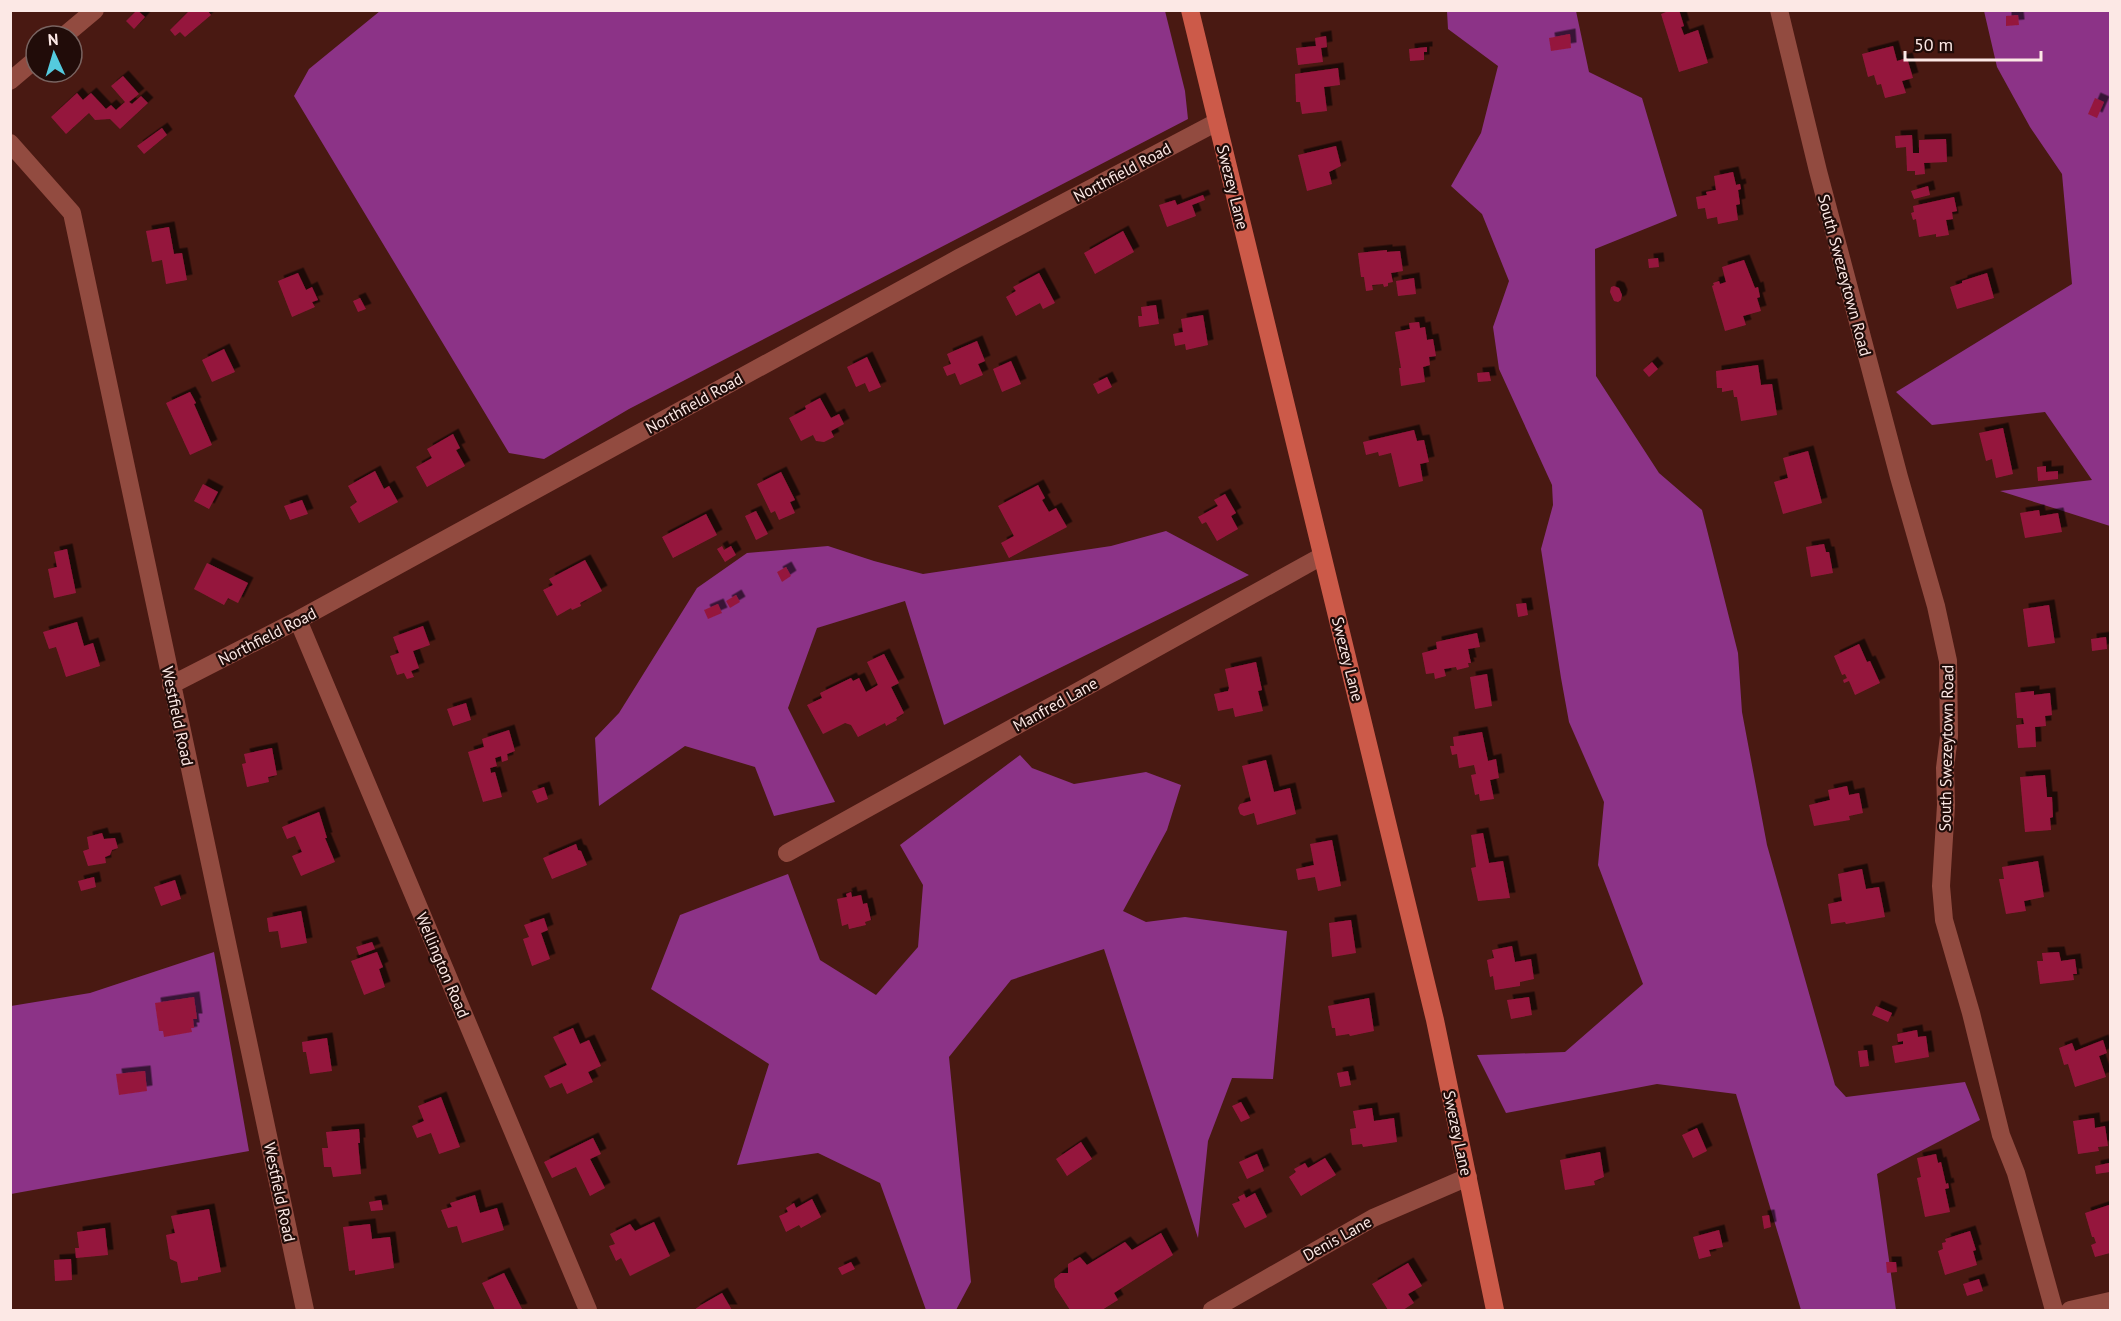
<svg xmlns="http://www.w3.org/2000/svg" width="2121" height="1321" font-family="'PT Sans',sans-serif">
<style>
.forest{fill:#8c3387}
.building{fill:#95193e;filter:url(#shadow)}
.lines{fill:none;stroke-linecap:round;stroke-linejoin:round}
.street{stroke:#924b40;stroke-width:18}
.secondary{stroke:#cc5a49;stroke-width:18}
.labels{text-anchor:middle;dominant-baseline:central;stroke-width:4.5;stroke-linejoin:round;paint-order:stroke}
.street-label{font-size:16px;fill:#fce8e5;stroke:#210c09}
</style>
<defs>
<filter id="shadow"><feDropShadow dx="5.5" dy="-5.5" stdDeviation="0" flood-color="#0009"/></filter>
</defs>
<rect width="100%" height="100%" fill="#491912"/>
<path class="forest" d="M1165,11L1185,91L1188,119L629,409L544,459L509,453L294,96L309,69L380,11Z
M1447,11H1576L1589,72L1642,98L1677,216L1595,249L1596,376L1659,473L1702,510L1738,653L1742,712L1767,845L1835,1085L1846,1097L1965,1082L1980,1120L1877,1174L1896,1310H1801L1736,1094L1657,1084L1506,1113L1477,1055L1565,1052L1643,984L1598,865L1604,802L1569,722L1561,678L1541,549L1553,505L1552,485L1499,369L1493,327L1509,281L1482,214L1451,186L1481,133L1498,66L1448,29Z
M1984,11H2110V526L2000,491L2092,480L2045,412L1932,425L1896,392L2072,284L2062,174L2030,127L1997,67Z
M1166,531L1249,575L944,725L905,601L817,628L788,708L835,802L774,816L755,767L685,746L599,806L595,738L619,713L697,588L747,553L828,546L874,561L923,574L1111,546Z
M1020,755L1032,768L1074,784L1146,772L1181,785L1167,830L1123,911L1146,922L1185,917L1287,931L1273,1079L1232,1078L1208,1141L1198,1238L1104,949L1011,980L949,1057L971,1282L956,1310H926L880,1183L818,1153L737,1165L769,1064L651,989L680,915L788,874L820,960L876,995L918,947L923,885L900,845Z
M214,952L249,1151L11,1194V1006L90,993Z"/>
<path class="building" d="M137,10L145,17L134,29L126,21Z
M187,10H207L211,15L185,37L180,32L175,36L170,30L188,12Z
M1671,10H1679L1684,26L1681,27L1684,35L1698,30L1708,63L1679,72L1661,14Z
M2018,15L2019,25L2006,26V16Z
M1570,34L1571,48L1551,51L1549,38Z
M1326,36L1327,47L1321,48L1323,62L1298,65L1296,48L1316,46L1315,38Z
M1893,46L1897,61L1907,58L1913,78L1902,81L1906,93L1885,98L1881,84L1877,85L1874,75L1868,77L1862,54Z
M1427,47V52H1424V60L1410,61L1409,49Z
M1338,68L1340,85L1324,87L1327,111L1302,114L1300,102H1296L1295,74Z
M123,76L139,94L129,102L132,104L141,96L148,103L120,129L110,119L95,120L89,113L66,134L51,117L77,93L83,100L91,93L106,109L111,105L116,110L125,102L111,86Z
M2095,98L2104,102L2097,118L2088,114Z
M162,128L167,135L144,154L137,146Z
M1912,135L1913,153H1919V140L1946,139L1947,162L1924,163L1925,174L1915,175V171H1907L1906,147L1896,148L1895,136Z
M1336,146L1341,166L1329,172L1332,184L1307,191L1298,155Z
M1733,172L1736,185L1740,184L1741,189L1738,190L1740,204L1736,205L1738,220L1718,224L1717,217L1707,219L1705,208L1698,209L1696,197L1707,195L1706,192L1716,190L1714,176Z
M1928,186L1930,195L1914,199L1911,191Z
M1203,195L1205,200L1192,205L1196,216L1167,227L1159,205L1175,200L1177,205Z
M1954,197L1957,211L1952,212L1953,219L1946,220L1949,235L1936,237V234L1919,237L1916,219L1913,220L1911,213L1914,212L1913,206Z
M169,227L174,254L182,253L187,280L166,284L162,260L152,262L146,231Z
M1123,231L1134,252L1095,274L1084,253Z
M1387,250V252L1400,251L1403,271L1391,273L1393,282L1388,283V286L1384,287L1383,284L1372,285L1373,290L1366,291L1364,277H1361L1358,253Z
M1658,258L1659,267L1649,268L1648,259Z
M1744,260L1755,288L1758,287L1760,297L1757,298L1761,311L1743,316L1746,325L1725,331L1712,286L1714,285L1713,283L1719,281L1720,284L1726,282L1722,267Z
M298,273L306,290L312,287L318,300L312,302L315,307L292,317L278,281Z
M1039,273L1055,303L1043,309L1040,303L1016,316L1006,297L1016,291L1013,287Z
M1987,273L1994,298L1957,309L1950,287L1962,283V281Z
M1414,278L1416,294L1398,296L1396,281Z
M1614,286L1619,288L1622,295L1621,300L1618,302L1614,301L1610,292L1611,287Z
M360,298L366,309L358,312L353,301Z
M1156,305L1159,324L1139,327L1138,316H1142L1141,307Z
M1203,315L1208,345L1186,350L1185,344L1175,346L1173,334L1183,332L1181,319Z
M1419,322L1420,328L1425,327L1427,340L1433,339L1436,356L1429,357L1430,365L1423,367L1425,382L1401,386L1399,368H1401L1395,332L1410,329L1409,323Z
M977,341L985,361L978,364L983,375L960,385L955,373L947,376L943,367L951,364L947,354Z
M224,349L235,372L212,382L202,360Z
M867,357L881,387L869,392L865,383L856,387L847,367Z
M1011,361L1021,384L1002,392L993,369Z
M1652,362L1658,369L1649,377L1643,370Z
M1758,365L1761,385L1772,384L1777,415L1741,421L1737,397H1734L1733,390L1722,392V388H1717L1716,371Z
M1489,372L1491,381L1478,382L1477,373Z
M1107,377L1112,387L1098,394L1093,384Z
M190,392L196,403L194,404L212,445L190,455L166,403Z
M820,398L831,418L839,414L844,424L831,431L834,437L824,442L816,441L813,435L801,441L789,418L806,409L805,406Z
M2003,428L2013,474L1996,478L1992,459L1986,461L1979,433Z
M1414,430L1417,441L1424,440L1429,462L1420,464L1423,481L1399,487L1391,453L1379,456L1378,452L1366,455L1363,442Z
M453,434L460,448L456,450L465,466L427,487L416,467L432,458L427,449Z
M1808,451L1822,503L1783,514L1774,482L1788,478L1783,458Z
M2046,466V472L2058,471V479L2038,481L2037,467Z
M375,471L384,489L389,486L398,502L359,523L350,507L357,502L348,486Z
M781,472L795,500L790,502L795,513L779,520L775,511L771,513L757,484Z
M203,484L218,492L209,509L194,501Z
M1038,485L1045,498L1042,500L1049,512L1056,508L1067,527L1009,558L1001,543L1014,536L998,506Z
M1225,494L1236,513L1231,516L1238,529L1217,541L1206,522L1202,524L1198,517L1218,506L1214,500Z
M302,500L308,514L290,520L284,506Z
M2039,510L2040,516L2058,513L2062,532L2025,538L2020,513Z
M756,511L768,534L756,540L745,516Z
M706,514L717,535L673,558L662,537Z
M1824,544L1826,552H1829L1833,573L1811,577L1806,547Z
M722,546L724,550L731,546L736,555L725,562L717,549Z
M67,549L76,593L54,598L48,569L57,567L54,552Z
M585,560L602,591L580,603L581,606L572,610L571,608L557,616L543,590L553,585L549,579Z
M207,563L248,583L238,603L228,598L224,605L194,589Z
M786,567L791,576L782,582L777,572Z
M736,595L740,602L730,608L726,601Z
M1526,603L1528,615L1518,617L1516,604Z
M718,604L722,613L708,619L704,610Z
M2049,605L2055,643L2028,647L2023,609Z
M77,622L84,646L93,643L100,666L66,677L56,647L49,649L43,632Z
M423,626L430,645L413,651L419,668L411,671L414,677L407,679L404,673L397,675L390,656L399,653L393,637Z
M1477,633L1480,647L1468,649L1471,663H1468L1469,667L1457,670L1456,667L1444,669L1446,676L1435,679L1434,673L1426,674L1422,653L1437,649L1436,642Z
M2106,637L2107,649L2092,651L2091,639Z
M1859,644L1867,662L1870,661L1880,683L1855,695L1849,681L1844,683L1843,680L1847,678L1845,674L1842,675L1834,656Z
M884,654L899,683L891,687L904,713L896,718L897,720L886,726L885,723L858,737L851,725L845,723L823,734L807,705L822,698L820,693L851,678L853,681L859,678L866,692L878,685L867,662Z
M1256,662L1262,690L1258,691L1263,711L1235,717L1233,708L1218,711L1214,694L1228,691L1229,688L1225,669Z
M1487,674L1492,706L1475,709L1470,677Z
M2034,691V695L2050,693L2052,715L2045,716L2046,726L2035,727L2036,747L2018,748L2016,725L2024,724L2023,718H2017L2015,693Z
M466,703L471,720L453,726L447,709Z
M509,730L515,751L507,754L508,760L502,762L501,756L495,758L497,766L490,768L491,773L495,772L502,797L483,802L468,752L484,747L482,739Z
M1482,732L1488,761L1496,759L1499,778L1490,780L1494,799L1480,801L1479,794L1475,795L1471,775L1476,774L1474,765L1459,768L1457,754L1452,755L1450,746H1454L1453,737Z
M272,748L277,775L268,777L269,782L247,787L242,764L246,763L244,754Z
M1266,760L1274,792L1290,788L1296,814L1257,825L1254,813L1244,816L1240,814L1238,808L1240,804L1251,801L1242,766Z
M2045,775L2047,797H2052L2053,817L2050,818L2051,830L2025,832L2020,777Z
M1847,786L1849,795L1859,793L1863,813L1849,816L1850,820L1814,826L1809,805L1830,800L1828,790Z
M544,787L548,799L537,803L532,791Z
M319,812L327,838H325L335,862L301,876L292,856L302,852L295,836L287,839L282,827Z
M102,833L104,839L115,838L118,848L112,850L110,855L105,857L106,863L88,866L83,851L89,849L87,837Z
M1483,833L1489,863L1503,861L1510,898L1478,901L1471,868L1476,867L1471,835Z
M1332,840L1341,886L1318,891L1315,877L1298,880L1296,869L1314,865L1310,844Z
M576,844L578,850L581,851L587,865L552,879L543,858Z
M2038,861L2044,897L2024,901L2026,911L2006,914L1999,879H2004L2002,867Z
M1862,869L1866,889L1879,887L1885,917L1846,924L1845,922L1831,924L1828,904L1842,901L1838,874Z
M94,877L96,887L81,891L78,881Z
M175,880L181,899L161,906L154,887Z
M851,892L852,897L861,895L863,904L867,903L871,920L865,922L866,925L849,929L848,924L842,926L837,899L847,897L846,894Z
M301,911L307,943L281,948L278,931L269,932L267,918Z
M544,918L548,930L541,933L550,959L532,966L523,939L529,937L524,925Z
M1351,920L1356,953L1332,957L1329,923Z
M372,942L375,949L359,955L356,947Z
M1512,946L1515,962L1531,959L1534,979L1520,982V986L1495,990L1493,976L1490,977L1487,960L1494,958L1492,950Z
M377,952L383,967L379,969L385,987L364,995L351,961Z
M2059,952L2061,961L2075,959L2077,974H2073L2074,980L2040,984L2037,961H2043L2042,953Z
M194,997L197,1019H193L194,1028H191L192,1032L164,1037L163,1031H159L155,1003Z
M1529,997L1532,1015L1511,1019L1507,1000Z
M1369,998L1374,1031L1350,1036L1349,1034L1336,1036L1335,1028H1332L1328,1006Z
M1876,1006L1892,1013L1888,1022L1872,1015Z
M573,1028L580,1044L589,1040L601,1066L588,1072L593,1082L567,1094L562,1083L550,1088L544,1076L567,1065L553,1037Z
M1917,1030L1918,1037L1926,1036L1929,1057L1895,1063L1892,1046L1903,1044V1041L1898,1042L1897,1034Z
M327,1038L332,1071L310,1074L306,1052H303L302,1042Z
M2103,1040L2107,1053L2099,1056L2106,1077L2075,1087L2068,1064L2064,1065L2059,1048L2072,1043L2075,1051Z
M1867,1050L1869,1066L1860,1067L1858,1051Z
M145,1071L147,1091L119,1095L116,1074Z
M1348,1071L1351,1085L1340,1087L1337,1073Z
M441,1097L460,1147L439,1154L431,1133L417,1138L412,1126L424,1121L418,1106Z
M1241,1102L1250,1118L1241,1122L1232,1106Z
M1372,1108L1374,1121L1394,1118L1397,1142L1363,1147L1362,1144L1352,1145L1350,1129L1356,1128L1353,1111Z
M2094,1118L2095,1128L2105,1126L2108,1146L2098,1147L2099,1151L2078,1154L2073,1121Z
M1697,1128L1707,1151L1693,1158L1682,1135Z
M359,1129L360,1143H358L361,1174L333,1177L331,1167H324L322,1148H328L326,1132Z
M593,1138L601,1154L590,1159L605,1188L590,1196L576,1167L552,1178L544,1162Z
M1081,1142L1092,1159L1067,1176L1056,1159Z
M1600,1152L1604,1177L1594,1181L1595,1185L1565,1190L1560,1160Z
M1257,1154L1264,1171L1247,1179L1239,1162Z
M1936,1154L1938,1163L1941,1162L1946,1184L1948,1183L1949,1188L1945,1189L1950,1212L1925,1217L1917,1178L1921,1177L1917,1158Z
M1325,1158L1336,1175L1301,1196L1289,1177L1296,1172L1294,1169L1305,1163L1308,1168Z
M2109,1163L2110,1172L2096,1174L2095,1166Z
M1255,1193L1267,1217L1245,1228L1232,1204L1240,1201L1238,1197L1244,1194L1246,1198Z
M475,1195L480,1213L497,1208L504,1230L462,1243L457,1226L448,1228L441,1210L452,1207L450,1203Z
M812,1199L821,1217L801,1228L799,1225L786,1232L779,1216L788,1212L786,1208L794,1203L796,1208Z
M381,1200L383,1210L371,1211L369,1202Z
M2109,1205L2110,1253L2095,1257L2091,1245L2096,1243L2094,1237H2092L2085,1213Z
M209,1209L221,1272L198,1277V1280L181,1283L177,1262L170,1259L166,1235L175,1233L171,1216Z
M1769,1215L1771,1227L1764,1229L1762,1216Z
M654,1222L670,1256L630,1276L621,1258L616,1261L609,1246L615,1244L610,1234L630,1224L635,1231Z
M370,1224L372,1239L390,1237L394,1268L355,1275V1270L349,1271L343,1227Z
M105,1228L108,1255L76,1258L75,1248H79L77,1232Z
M1719,1230L1723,1247L1709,1250L1711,1256L1699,1259L1693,1237Z
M1970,1231L1976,1250L1973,1251L1977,1265L1945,1275L1938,1251L1943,1249L1942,1243L1946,1242L1945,1239Z
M1161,1233L1173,1255L1114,1293L1118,1300L1102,1310H1070L1055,1287L1054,1279L1061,1273H1068V1264L1080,1257L1087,1265L1125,1242L1132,1250Z
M71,1259L72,1280L55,1281L54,1260Z
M851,1262L855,1269L842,1275L838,1268Z
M1886,1262H1896L1897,1272L1887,1273Z
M1408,1263L1422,1286L1408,1294L1414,1303L1403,1310H1388L1372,1284Z
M504,1273L522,1309L519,1310H495L482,1283Z
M1979,1279L1983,1291L1967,1296L1963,1284Z
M722,1293L732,1310H694L701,1305Z"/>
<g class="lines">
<path class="street" d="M1779,10L1818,171L1899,477L1936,606L1948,661L1949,736L1945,768L1946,805L1941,886L1944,920L1971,1013L2001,1135L2016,1173L2054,1310
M64,36L95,10
M10,81L36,59
M10,143L72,213L305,1310
M298,620L588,1310
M171,685L298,620L959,258L1217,122
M787,853L1322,556
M1212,1310L1373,1218L1468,1177
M2070,1310L2110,1301"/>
<path class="secondary" d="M1190,10L1435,1020L1495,1310"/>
</g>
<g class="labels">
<g class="street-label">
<text transform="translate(1122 172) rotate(-28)">Northfield Road</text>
<text transform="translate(1233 187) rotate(76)">Swezey Lane</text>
<text transform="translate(1845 275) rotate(75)">South Swezeytown Road</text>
<text transform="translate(694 403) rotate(-29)">Northfield Road</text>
<text transform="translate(267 636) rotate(-27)">Northfield Road</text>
<text transform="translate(1348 659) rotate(76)">Swezey Lane</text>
<text transform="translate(1055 704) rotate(-29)">Manfred Lane</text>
<text transform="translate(178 716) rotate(78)">Westfield Road</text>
<text transform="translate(1946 748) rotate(-89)">South Swezeytown Road</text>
<text transform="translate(443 965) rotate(67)">Wellington Road</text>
<text transform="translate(1458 1133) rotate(78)">Swezey Lane</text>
<text transform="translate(280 1192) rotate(78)">Westfield Road</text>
<text transform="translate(1337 1238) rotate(-29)">Denis Lane</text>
</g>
</g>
<rect width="2121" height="1321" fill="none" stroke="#fce8e5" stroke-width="24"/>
<g transform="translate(54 54) rotate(356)"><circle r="28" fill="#210c09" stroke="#796461" stroke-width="1.5"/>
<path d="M0-4.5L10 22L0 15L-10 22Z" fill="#54cade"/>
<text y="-9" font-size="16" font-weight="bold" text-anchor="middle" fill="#fce8e5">N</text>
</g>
<path d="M1905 51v9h136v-9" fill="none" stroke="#fce8e5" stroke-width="3"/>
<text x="1914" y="51" font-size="18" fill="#fce8e5" stroke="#210c09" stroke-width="4.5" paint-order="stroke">50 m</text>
</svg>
